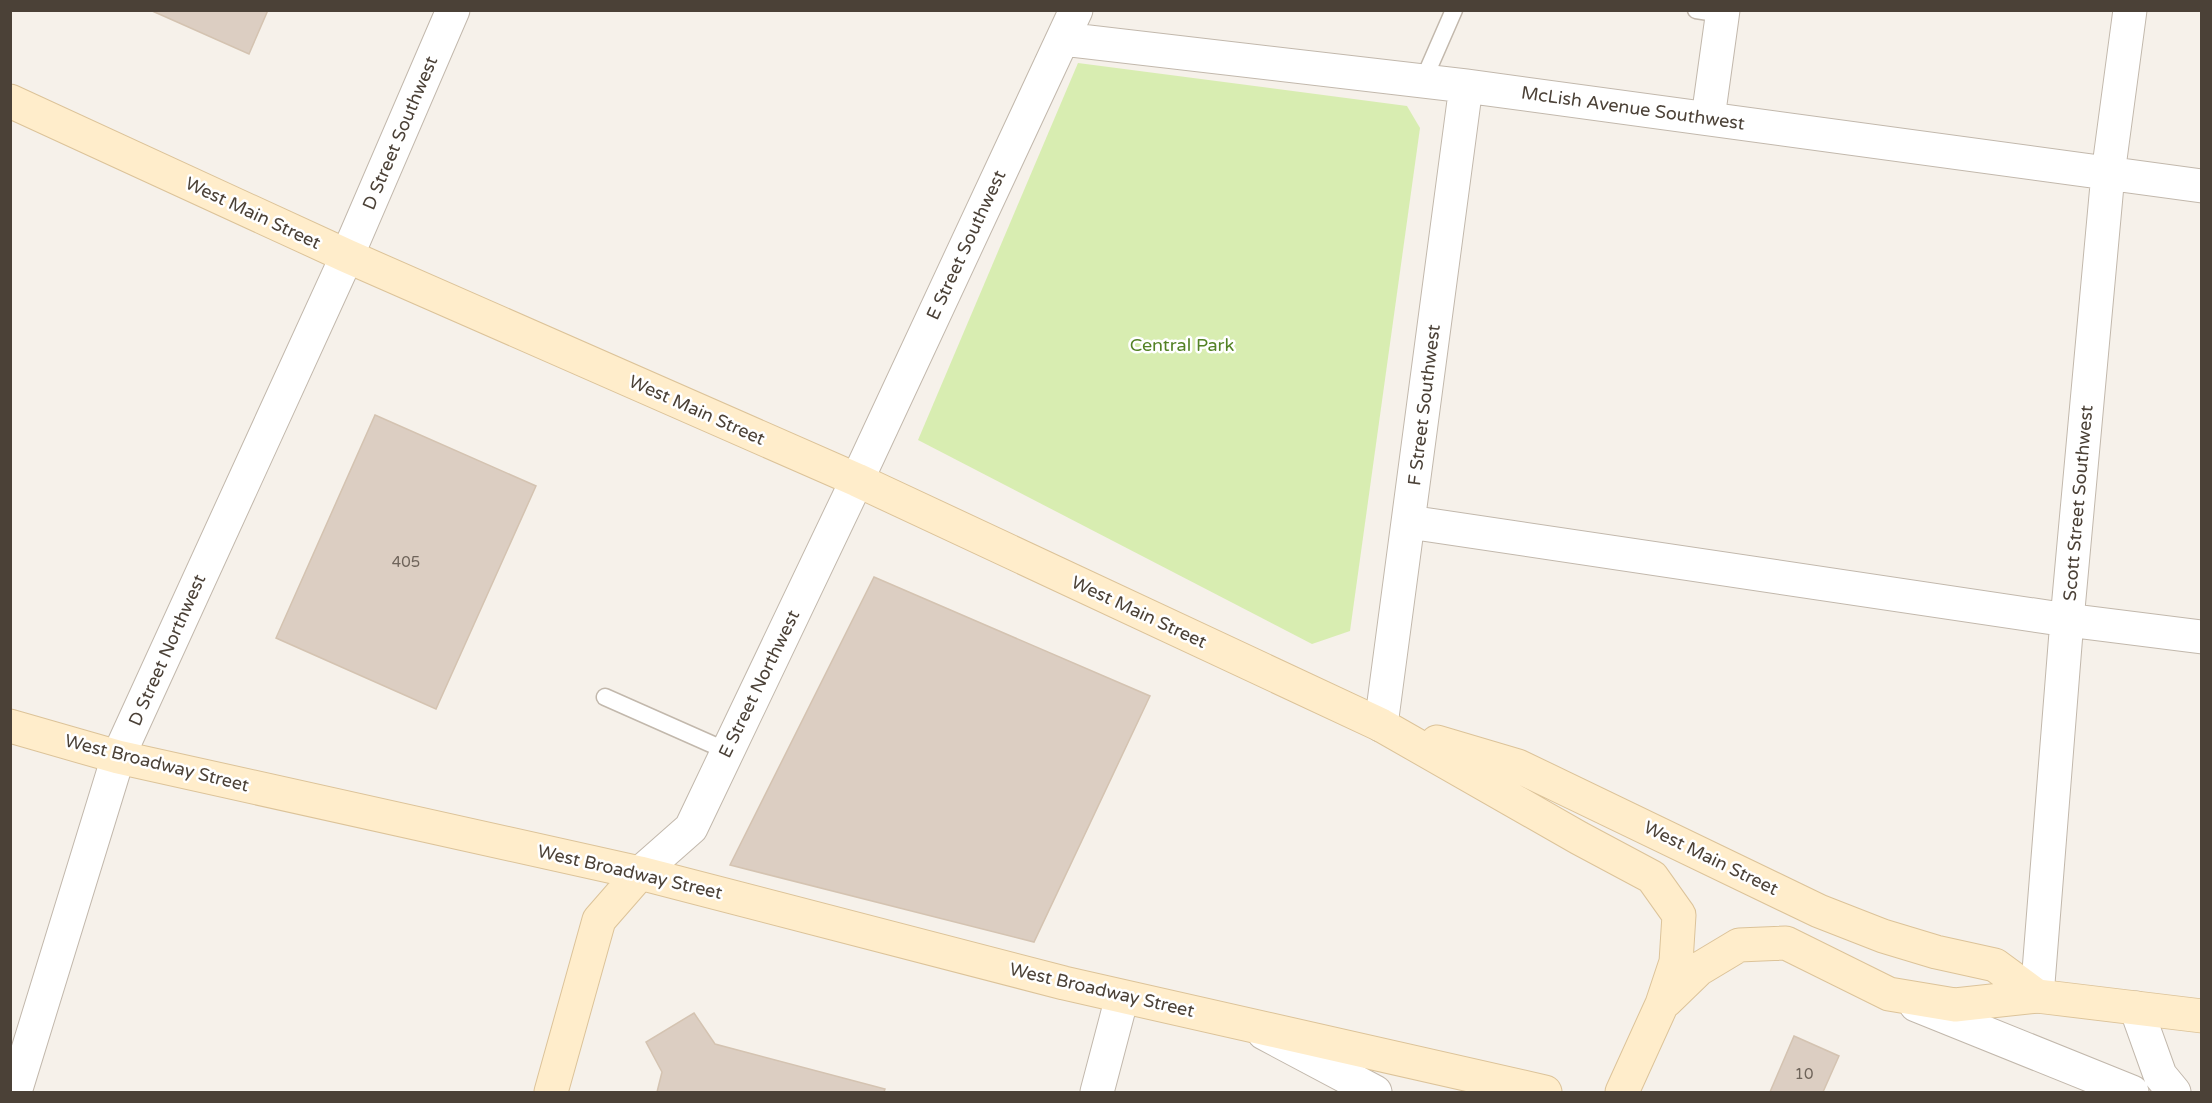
<svg xmlns="http://www.w3.org/2000/svg" width="2212" height="1103" font-family="'Varela Round',sans-serif">
<style>
.green{fill:#d8edb1}
.building{fill:#dccec2;stroke:#d4c3b1;stroke-width:1.5}
.lines{fill:none;stroke-linecap:round;stroke-linejoin:round}
.lane-casing{stroke:#c2b8ac;stroke-width:19}
.street-casing{stroke:#c2b8ac;stroke-width:35}
.secondary-casing{stroke:#dcc399;stroke-width:35}
.lane{stroke:#fff;stroke-width:16}
.street{stroke:#fff;stroke-width:33}
.secondary{stroke:#ffedcb;stroke-width:33}
.labels{text-anchor:middle;dominant-baseline:central;stroke-width:5;stroke-linejoin:round;paint-order:stroke}
.number-label{font-size:15px;fill:#6f645a}
.street-label{font-size:18px;fill:#4b4137;stroke:#fff}
.park-label{font-size:18px;fill:#538225;stroke:#fff}
</style>
<rect width="100%" height="100%" fill="#f6f1ea"/>
<path class="green" d="M1078,63L1407,106L1420,128L1350,631L1312,644L918,440Z"/>
<path class="building" d="M150,10H268L249,54Z
M375,415L536,486L436,709L276,638Z
M874,577L1150,696L1034,942L730,865Z
M694,1013L715,1044L885,1089L884,1092H657L662,1072L646,1042Z
M1794,1036L1839,1056L1823,1092H1770Z"/>
<g class="lines">
<g class="lane-casing">
<path id="lane" d="M1696,10L1722,14
M1423,81L1454,10
M605,697L727,751"/>
</g>
<g class="street-casing">
<path id="street" d="M1063,39L1466,86L2202,186
M1708,118L1723,10
M1409,522L2067,620L2202,637
M1381,725L1466,86
M640,873L691,828L857,480L1076,10
M2037,996L2067,620L2108,174L2130,10
M1916,1005L2132,1092
M2136,1008L2160,1075L2174,1092
M1264,1033L1375,1092
M15,1092L118,757L347,256L453,10
M1097,1092L1122,997"/>
</g>
<g class="secondary-casing">
<path id="secondary" d="M10,101L347,256L857,480L1381,725L1579,838L1652,877L1679,915L1676,962L1662,1004L1622,1092
M10,726L118,757L640,873L1064,983L1545,1092
M1437,742L1518,766L1819,911L1883,936L1936,952L1995,965L2037,996
M1666,1001L1699,969L1739,945L1786,943L1889,994L1955,1005L2037,996L2202,1016
M551,1092L599,920L640,873"/>
</g>
<use href="#lane" class="lane"/>
<use href="#street" class="street"/>
<use href="#secondary" class="secondary"/>
</g>
<g class="labels">
<g class="number-label">
<text x="406" y="562">405</text>
<text x="1804" y="1074">10</text>
</g>
<g class="street-label">
<text transform="translate(1633 108) rotate(8)">McLish Avenue Southwest</text>
<text transform="translate(400 133) rotate(-67)">D Street Southwest</text>
<text transform="translate(253 213) rotate(25)">West Main Street</text>
<text transform="translate(966 245) rotate(-65)">E Street Southwest</text>
<text transform="translate(1424 405) rotate(-83)">F Street Southwest</text>
<text transform="translate(697 410) rotate(24)">West Main Street</text>
<text transform="translate(2078 503) rotate(-85)">Scott Street Southwest</text>
<text transform="translate(1139 612) rotate(25)">West Main Street</text>
<text transform="translate(167 650) rotate(-66)">D Street Northwest</text>
<text transform="translate(759 684) rotate(-64)">E Street Northwest</text>
<text transform="translate(157 763) rotate(14)">West Broadway Street</text>
<text transform="translate(1711 858) rotate(26)">West Main Street</text>
<text transform="translate(630 872) rotate(13)">West Broadway Street</text>
<text transform="translate(1102 990) rotate(13)">West Broadway Street</text>
</g>
<g class="park-label">
<text x="1182" y="345">Central Park</text>
</g>
</g>
<rect width="2212" height="1103" fill="none" stroke="#4b4137" stroke-width="24"/>
</svg>
